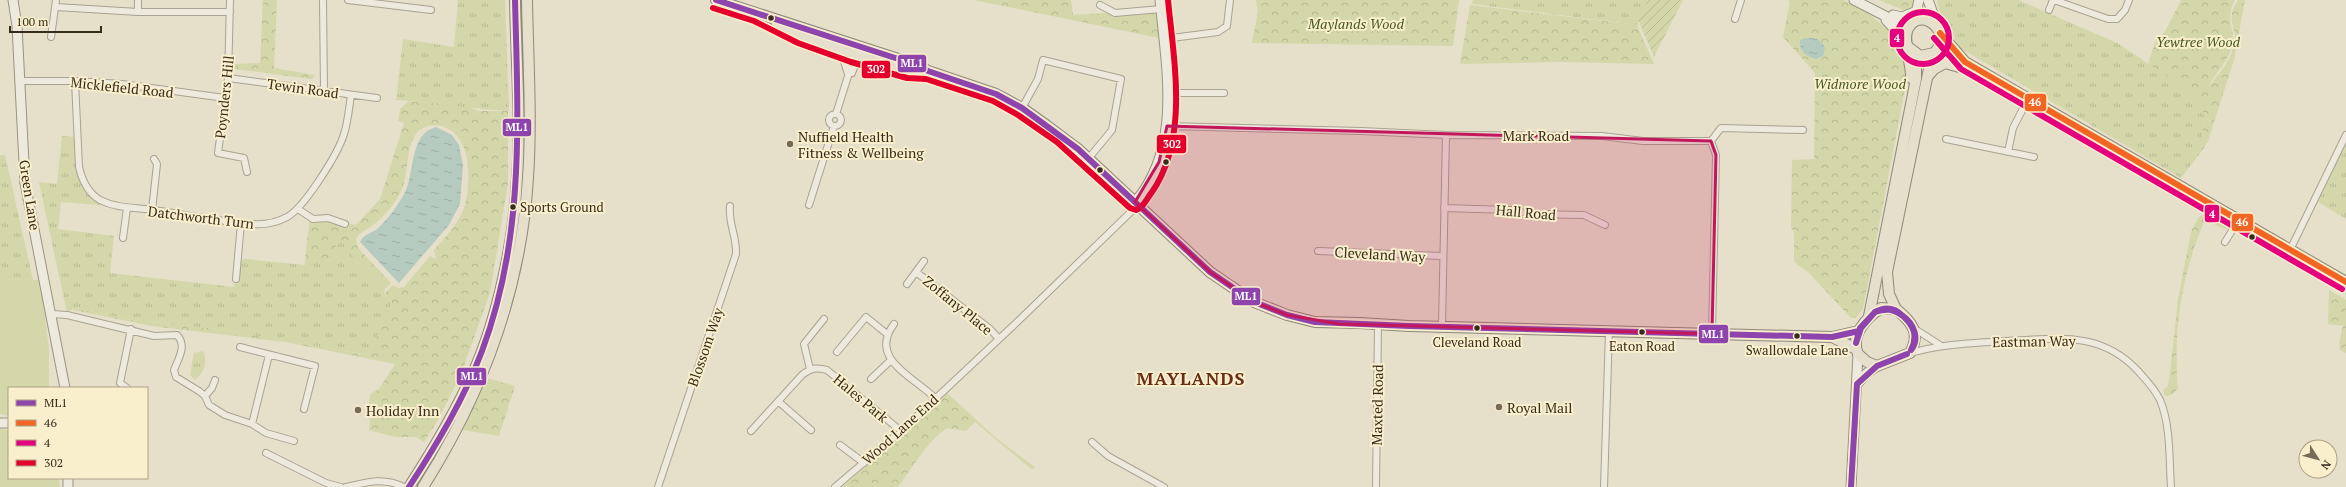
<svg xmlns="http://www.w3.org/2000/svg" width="2346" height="487" font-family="'PT Serif',serif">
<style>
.grass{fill:#d4d7aa}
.forest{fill:url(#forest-crowns)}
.park{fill:url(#park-tufts)}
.garden{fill:url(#garden-furrows)}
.water{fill:url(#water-ripples)}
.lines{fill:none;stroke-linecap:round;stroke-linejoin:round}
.street-casing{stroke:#aaa293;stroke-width:8}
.secondary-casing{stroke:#9a9383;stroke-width:11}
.primary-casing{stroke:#908879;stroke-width:12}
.street{stroke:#ede9dc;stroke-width:6}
.secondary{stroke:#ede9dc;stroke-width:9}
.primary{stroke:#e5dfcc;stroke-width:10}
.bus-1-casing{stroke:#f9efcd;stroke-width:9}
.bus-2-casing{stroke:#f9efcd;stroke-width:9}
.bus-3-casing{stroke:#f9efcd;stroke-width:9}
.bus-4-casing{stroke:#f9efcd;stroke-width:9}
.bus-1{stroke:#8e44ad;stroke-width:6}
.bus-2{stroke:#f26522;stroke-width:6}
.bus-3{stroke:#e5007d;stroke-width:6}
.bus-4{stroke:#e4002b;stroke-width:6}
.marked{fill:#c2185b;fill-opacity:0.2;stroke:#c2185b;stroke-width:3;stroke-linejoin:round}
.bus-dot{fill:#392b1b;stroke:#f9efcd;stroke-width:1.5}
.poi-dot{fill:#766a58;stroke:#f9efcd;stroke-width:1.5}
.labels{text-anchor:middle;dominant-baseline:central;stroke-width:4;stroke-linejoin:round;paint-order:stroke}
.bus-label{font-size:13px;fill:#392b1b;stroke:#f9efcd}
.park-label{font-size:14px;font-style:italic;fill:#46581f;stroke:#f9efcd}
.street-label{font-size:14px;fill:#392b1b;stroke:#f9efcd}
.poi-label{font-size:14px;fill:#392b1b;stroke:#f9efcd;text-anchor:start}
.district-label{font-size:18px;font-weight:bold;letter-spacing:1px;fill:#6a2c16;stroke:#f9efcd}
.line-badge{stroke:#f9efcd;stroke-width:1.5}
.badge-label{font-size:11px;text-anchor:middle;font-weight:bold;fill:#fff}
</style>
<defs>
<pattern id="forest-crowns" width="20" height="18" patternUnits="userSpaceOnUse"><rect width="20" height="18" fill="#d4d7aa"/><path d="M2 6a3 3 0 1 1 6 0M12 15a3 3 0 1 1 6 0" fill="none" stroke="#b7b992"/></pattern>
<pattern id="park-tufts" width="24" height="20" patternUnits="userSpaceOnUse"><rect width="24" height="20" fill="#d4d7aa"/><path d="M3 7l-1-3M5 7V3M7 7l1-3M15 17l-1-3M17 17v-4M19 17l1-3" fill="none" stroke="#b7b992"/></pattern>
<pattern id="garden-furrows" width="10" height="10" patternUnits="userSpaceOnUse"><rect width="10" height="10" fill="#d4d7aa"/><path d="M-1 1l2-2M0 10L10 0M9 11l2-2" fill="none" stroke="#b7b992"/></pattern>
<pattern id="water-ripples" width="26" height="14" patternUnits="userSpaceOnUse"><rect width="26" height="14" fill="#b6cbbf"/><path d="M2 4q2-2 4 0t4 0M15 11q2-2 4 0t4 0" fill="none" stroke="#9daea4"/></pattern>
</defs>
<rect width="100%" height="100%" fill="#e6dfc9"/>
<path class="grass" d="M518,0H522L525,174L518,236L462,413L418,487H413L461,405L512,244Z
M0,279L41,280L49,351V388H9V416L0,414Z
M0,429L9,430V478H59L60,487H0Z"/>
<path class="forest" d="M263,0H277L274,68L315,75L312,79L234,69V64L260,63Z
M974,0H1071L1073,15L1161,9L1164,39Z
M1256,0H1459L1453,46L1252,43L1258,12Z
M1787,0H1843L1866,11L1890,32L1909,68L1863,309L1856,318H1851L1809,273L1794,262V231L1791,228L1792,160L1814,159L1815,73L1783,37L1790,1Z
M1879,0H1915V4L1908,12Z
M2181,0H2235C2223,23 2238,29 2231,49C2227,63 2214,74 2209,87C2218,74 2232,60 2234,44C2238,24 2224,22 2238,0H2245L2234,60L2208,141L2201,152L2204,117L2200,98L2148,64L2155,43L2166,30Z
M1470,5L1637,25L1654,64L1561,62L1460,64Z
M409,101L466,106L479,111H508V183L490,293L461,374L438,420L424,442L416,437H395L369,430C371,418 368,407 370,394L379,389L395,364L285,342L152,326L73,310L74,308L79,309L133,320L210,328L368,355L392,303L384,294L393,285L399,288L404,287L430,256L436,259L434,250C445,237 460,223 465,205C471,181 472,137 444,127C437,124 428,125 421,129C404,142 410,171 402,189C396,203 385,216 372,226C366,230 359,233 356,239L358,248L391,283L385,289L359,264L341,242L339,256C328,262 317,264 305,259L310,217L356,225L380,199L404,123L398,121L400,109Z
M2210,211L2232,223L2227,230L2205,220C2181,274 2173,333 2178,389L2171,395L2165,396L2163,390L2168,386L2170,373L2178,299L2191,232L2198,218Z
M2329,290L2346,300V353L2340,350L2339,344L2343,326L2328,324Z
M487,378L515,386L499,436L463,430Z
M947,393L996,438L1036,468L1031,469L975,422L966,431L947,428C927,442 913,467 898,487H842L918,422Z"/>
<path class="park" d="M458,0H505L509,111C470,109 434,102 396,100L403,39L454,47Z
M1473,0H1648L1637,25L1472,4Z
M1937,0H2018L2117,43L2200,98L2204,117L2201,152L2181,178L1960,48L1940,14Z
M62,136L78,137L79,167L89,190L113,206L61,202L58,229L114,236L110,273L234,287L237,261L245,259L305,265V259L328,261L339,256L334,248L341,241L359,264L385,289L384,294L392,303L368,355L210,328L133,320L79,309L74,308L67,313L39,182L57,184Z
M2346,144V219L2318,202Z
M0,155H5L33,280L0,279Z
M203,351C208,362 204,373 195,380L190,375L194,353Z"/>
<path class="garden" d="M1648,0H1683L1654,57L1638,20Z"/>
<path class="water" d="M1808,38C1817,38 1821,39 1825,48L1823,56L1816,59C1806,57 1799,51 1800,40Z
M436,127L452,135L459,145L463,165L460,204L449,225L399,283L360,242C363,235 371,233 377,229C389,218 399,204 406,190C415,169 410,134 436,127Z"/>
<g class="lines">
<g class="street-casing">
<path id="street" d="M138,0V12
M230,0L228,78L218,153L244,158L247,172
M323,0L324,91
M348,0L431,10
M2054,0L2108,19H2117L2125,10L2129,0
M1100,5L1115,13L1161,9
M56,7L138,12H230
M2049,10L2053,0
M1735,19L1741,0
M51,37L56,0
M1164,39L1218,32L1227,26L1230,0
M836,49L842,55L848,74
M852,73L860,52
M228,78L377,98
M19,81H75L122,84L225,98
M75,81L79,167C82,180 88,193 100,200C118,209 135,207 154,210C186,215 218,221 251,224C263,225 276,223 287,217C304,208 338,154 344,134C348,122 349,108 351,95
M1167,93H1224
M1022,108L1038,79L1043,60L1121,79L1112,130L1088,159
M829 120a6 6 0 1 1 12 0a6 6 0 1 1-12 0Z
M836,114L856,51
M1167,126L1361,131L1446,135L1602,136L1643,141H1711L1716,155L1712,334
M1946,139L2034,157
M1711,141L1721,128L1803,130
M2008,152L2013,128L2028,99
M809,205L834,126
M1444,208L1509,210L1532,214L1584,215L1605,225
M298,209L313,219L328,218L345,224
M152,210L157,164L154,159
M123,238L127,208
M2225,242L2238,221
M2291,248L2346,135
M1318,251L1442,256
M916,272L990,329L999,339
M236,279L241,223
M907,284L924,261
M52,314L67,315L154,336L177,335C187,346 179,357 174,370L176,377L199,391L205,396L209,405L225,415L252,424L266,433L294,441
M894,324C868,359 913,376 935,398
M1442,326L1446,135
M1915,329L1940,345
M240,347L315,366L304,409
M837,352L866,317L887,334
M1910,353C1943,344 1971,343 2006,341C2056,339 2100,330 2138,371C2147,381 2155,389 2160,400C2171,426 2169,459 2171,487
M810,369L804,344L824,319
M871,379L891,360
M127,388L120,383L131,329
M205,396L212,388L215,380
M779,402L811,430
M252,424L269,355
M751,431L802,375C811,368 816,367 827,370L901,431
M1092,442L1108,456L1164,487
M840,445L864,463
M266,453L326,483L341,487
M346,487C367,482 384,477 404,487
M658,487L736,254C737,237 728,223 730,206
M835,487L901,431L1014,325L1138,205
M1376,487L1378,323
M1604,487L1609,331"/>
</g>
<g class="secondary-casing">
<path id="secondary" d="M13,0L17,26L25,183L65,388
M1854,0L1895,21L1911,24
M1928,0L1939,30
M1893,15L1902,17L1917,11
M1915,17L1919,0
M1886,20L1907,43
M1135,202C1183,147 1166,67 1160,0
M1857,384L1866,374L1877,366
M0,423H9
M68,478V487
M1851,487L1858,354"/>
</g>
<g class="primary-casing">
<path id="primary" d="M716,0L920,66L928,71L996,94L1022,108L1046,125L1078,149L1210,272L1254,302L1287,315L1315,322L1360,323L1409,326L1832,337L1859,331
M777,24L801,35L894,67L908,70L925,71
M1940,33L1965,62L2346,282
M1907,46L1920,56L1934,53C1954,34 1923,6 1909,27C1901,38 1912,64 1911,78
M1934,53L1960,60
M1928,76L1934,69L1945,63L1970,70
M1881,308L1896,309C1912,322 1921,333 1910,353L1877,366L1867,362L1858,354C1850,335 1866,318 1881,308Z
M1896,309L1889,294L1887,272L1932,54
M1869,316L1916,79V54
M1832,337L1856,349
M409,487C433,450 455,413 473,373C498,318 514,239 517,179C521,119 516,59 515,0
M423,487C482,394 521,289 528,178C532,119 528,59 527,0"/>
</g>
<use href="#street" class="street"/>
<use href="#secondary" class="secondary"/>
<use href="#primary" class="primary"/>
<g class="bus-1-casing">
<path id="bus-1" d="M716,0L920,66L928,71L996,94L1022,108L1078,149L1210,272L1254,302L1287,315L1315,322L1409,326L1832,337L1859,331
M1875,312C1886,306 1895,308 1903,316
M1875,312C1887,308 1893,309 1903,316
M1903,316C1914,324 1920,339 1911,350
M1903,316C1914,326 1918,336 1911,350
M1856,343L1860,328L1875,312
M1856,343L1861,328L1875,312
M1877,366L1907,354
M1877,366L1907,354
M409,487C437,444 464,399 482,351C525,237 518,119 515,0
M1851,487L1857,384L1877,366"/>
</g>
<g class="bus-2-casing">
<path id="bus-2" d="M1940,33L1965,62L2346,282"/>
</g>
<g class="bus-3-casing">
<path id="bus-3" d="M1897 38a26 26 0 1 1 52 0a26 26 0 1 1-52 0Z
M1934,38L1961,69L2342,289"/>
</g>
<g class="bus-4-casing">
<path id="bus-4" d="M713,8L754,21L798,43L851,62L907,78L926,79L993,101L1018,115L1057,142L1130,208L1136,210C1143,208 1147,198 1152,192C1189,138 1174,62 1168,0"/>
</g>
<use href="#bus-1" class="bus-1"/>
<use href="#bus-2" class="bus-2"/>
<use href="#bus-3" class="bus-3"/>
<use href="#bus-4" class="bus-4"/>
</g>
<path class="marked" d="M1167,126L1711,141L1716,155L1712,334L1339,324L1287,315L1254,302L1210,272L1135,202L1159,162Z"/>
<g class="bus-dot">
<circle cx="771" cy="18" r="3.5"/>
<circle cx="1166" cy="162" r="3.5"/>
<circle cx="1100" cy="170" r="3.5"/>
<circle cx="513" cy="207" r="3.5"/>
<circle cx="2252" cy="237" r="3.5"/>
<circle cx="1477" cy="328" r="3.5"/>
<circle cx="1642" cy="332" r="3.5"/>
<circle cx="1797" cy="336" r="3.5"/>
</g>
<g class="poi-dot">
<circle cx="790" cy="144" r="4"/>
<circle cx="1499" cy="407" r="4"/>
<circle cx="358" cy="410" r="4"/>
</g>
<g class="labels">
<g class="bus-label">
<text x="520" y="207" text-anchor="start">Sports Ground</text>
<text x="1477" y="342">Cleveland Road</text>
<text x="1642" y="346">Eaton Road</text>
<text x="1797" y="350">Swallowdale Lane</text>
</g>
<g class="park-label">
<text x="1356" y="23">Maylands Wood</text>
<text x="2198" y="41">Yewtree Wood</text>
<text x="1860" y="83">Widmore Wood</text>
</g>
<g class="street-label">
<text transform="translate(122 87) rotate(6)">Micklefield Road</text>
<text transform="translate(303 88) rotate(8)">Tewin Road</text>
<text transform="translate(224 97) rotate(-84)">Poynders Hill</text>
<text x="1536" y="135">Mark Road</text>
<text transform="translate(30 195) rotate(81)">Green Lane</text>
<text transform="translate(1526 212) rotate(5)">Hall Road</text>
<text transform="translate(201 217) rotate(7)">Datchworth Turn</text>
<text transform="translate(1380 254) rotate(3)">Cleveland Way</text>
<text transform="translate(958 305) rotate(39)">Zoffany Place</text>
<text transform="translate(2034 341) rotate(-1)">Eastman Way</text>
<text transform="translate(705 347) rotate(-71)">Blossom Way</text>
<text transform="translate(861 398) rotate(40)">Hales Park</text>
<text transform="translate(1377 405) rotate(-89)">Maxted Road</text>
<text transform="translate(900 429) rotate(-42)">Wood Lane End</text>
</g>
<g class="poi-label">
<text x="798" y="136">Nuffield Health<tspan x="798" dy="16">Fitness &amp; Wellbeing</tspan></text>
<text x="1507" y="407">Royal Mail</text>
<text x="366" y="410">Holiday Inn</text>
</g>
<g class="district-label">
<text x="1191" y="378">MAYLANDS</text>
</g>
</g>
<g class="line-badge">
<rect x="1889" y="28" width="16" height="20" rx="4" fill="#e5007d"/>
<rect x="897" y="54" width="30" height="19" rx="4" fill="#8e44ad"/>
<rect x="861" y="60" width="30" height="19" rx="4" fill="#e4002b"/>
<rect x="2024" y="93" width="23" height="19" rx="4" fill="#f26522"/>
<rect x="502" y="118" width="30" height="19" rx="4" fill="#8e44ad"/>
<rect x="1156" y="134" width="31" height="20" rx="4" fill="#e4002b"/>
<rect x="2204" y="204" width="16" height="19" rx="4" fill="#e5007d"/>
<rect x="2231" y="213" width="23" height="19" rx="4" fill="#f26522"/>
<rect x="1231" y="287" width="30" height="19" rx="4" fill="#8e44ad"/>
<rect x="1698" y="324" width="31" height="20" rx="4" fill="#8e44ad"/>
<rect x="456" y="367" width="31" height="19" rx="4" fill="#8e44ad"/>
</g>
<g class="badge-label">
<text x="1897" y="42">4</text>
<text x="912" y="67">ML1</text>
<text x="876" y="73">302</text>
<text x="2035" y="106">46</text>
<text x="517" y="131">ML1</text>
<text x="1172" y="148">302</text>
<text x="2212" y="218">4</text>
<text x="2242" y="226">46</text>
<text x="1246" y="300">ML1</text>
<text x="1713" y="338">ML1</text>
<text x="472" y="380">ML1</text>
</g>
<rect x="8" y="387" width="140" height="92" fill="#f9efcd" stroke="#aca186"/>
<rect x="16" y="400" width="20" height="6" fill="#8e44ad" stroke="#aca186"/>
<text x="44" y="407" font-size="12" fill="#392b1b">ML1</text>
<rect x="16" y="420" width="20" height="6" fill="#f26522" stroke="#aca186"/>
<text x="44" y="427" font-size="12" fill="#392b1b">46</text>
<rect x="16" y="440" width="20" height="6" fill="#e5007d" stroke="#aca186"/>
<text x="44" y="447" font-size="12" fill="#392b1b">4</text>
<rect x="16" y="460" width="20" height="6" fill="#e4002b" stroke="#aca186"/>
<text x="44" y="467" font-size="12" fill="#392b1b">302</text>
<g transform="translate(2318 459) rotate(126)"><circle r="19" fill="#f9efcd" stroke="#aca186"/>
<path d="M0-3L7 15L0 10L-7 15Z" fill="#766a58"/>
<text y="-6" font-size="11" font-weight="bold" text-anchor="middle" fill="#392b1b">N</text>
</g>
<path d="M10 26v6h91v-6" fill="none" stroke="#392b1b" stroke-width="2"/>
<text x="16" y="26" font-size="12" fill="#392b1b" stroke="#f9efcd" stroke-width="3" paint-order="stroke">100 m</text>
</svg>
